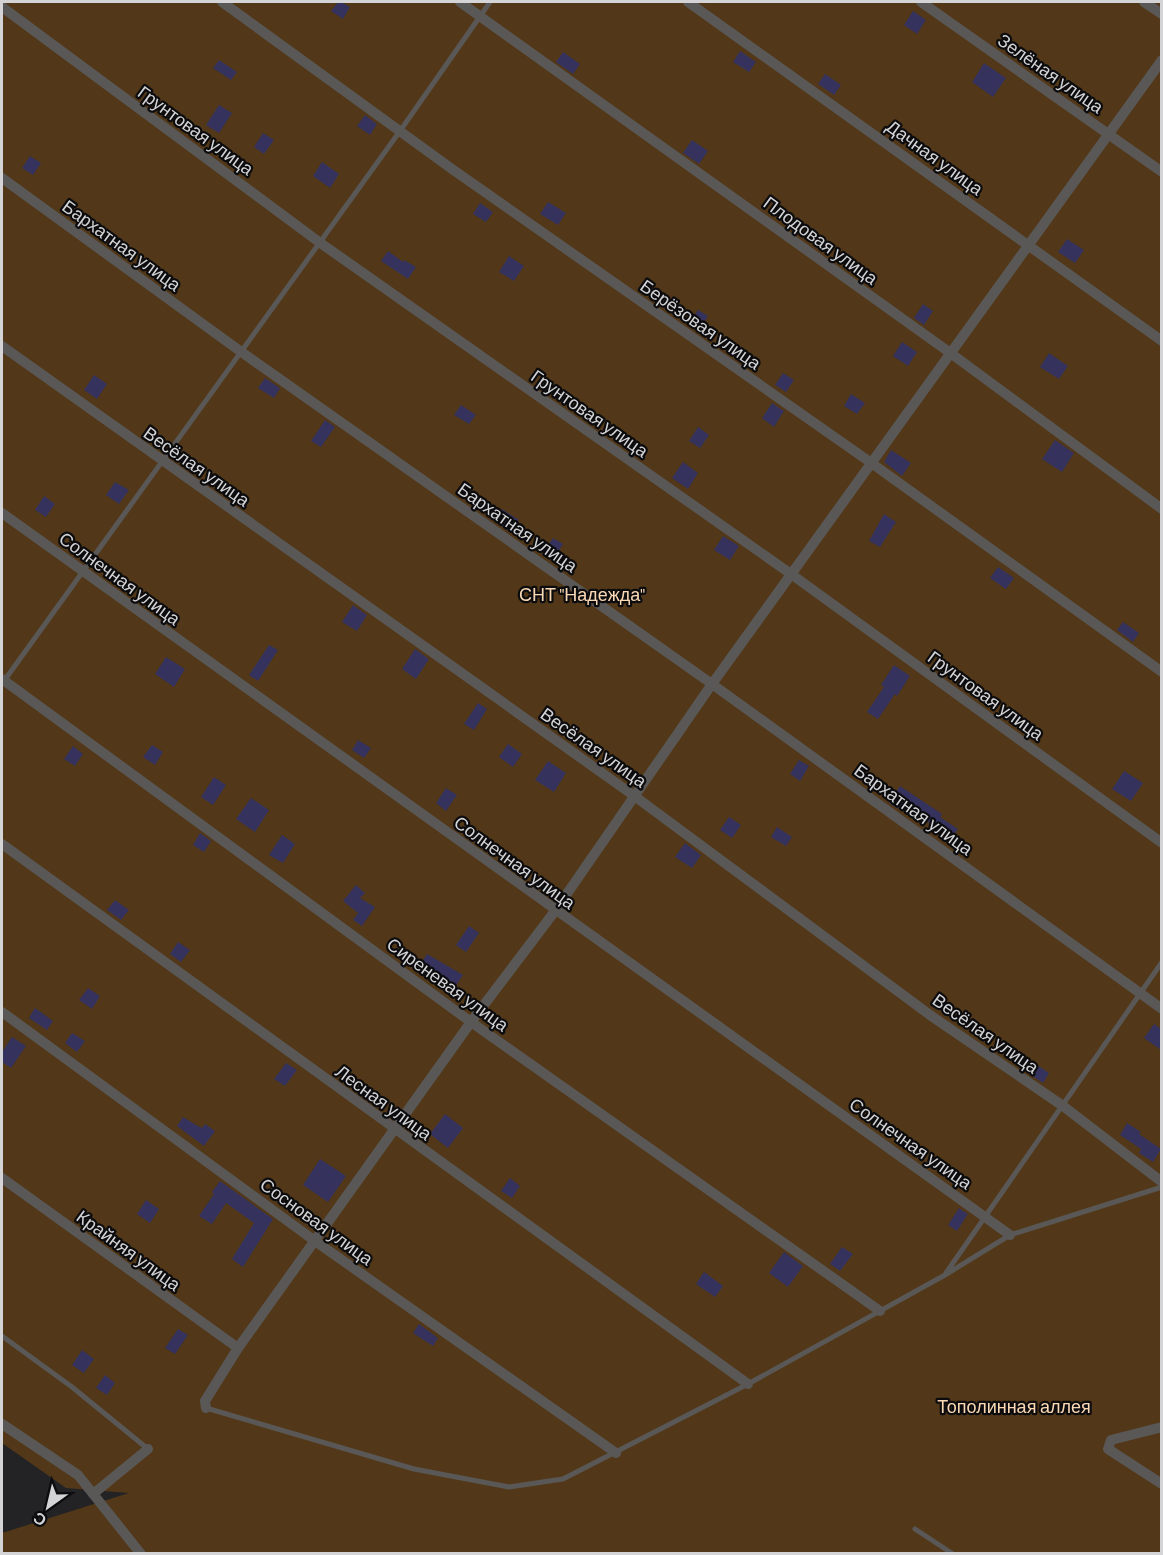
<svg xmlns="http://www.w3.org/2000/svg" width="1163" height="1555" font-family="Barlow,sans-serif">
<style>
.green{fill:#523818}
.building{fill:#35335d}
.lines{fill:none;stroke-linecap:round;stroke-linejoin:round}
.lane{stroke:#5a5857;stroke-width:5}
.street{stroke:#5a5857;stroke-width:10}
.labels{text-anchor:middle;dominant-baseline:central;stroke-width:4.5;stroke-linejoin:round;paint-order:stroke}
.street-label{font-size:18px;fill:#d4d4d6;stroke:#0c0c0e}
.park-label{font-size:18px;fill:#fad8b4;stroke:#0c0c0e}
</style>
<rect width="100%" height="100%" fill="#232326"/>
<path class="green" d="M2,2H1161V1553H2V1533L129,1493L66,1488L2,1443Z"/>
<path class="building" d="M338,2H341L350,7L343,19L331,11Z
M913,11L926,20L917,34L904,25Z
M740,51L756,62L749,72L733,62Z
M563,52L580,64L573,74L556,62Z
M219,60L237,72L231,80L213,68Z
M984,63L1006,78L993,97L972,82Z
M825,74L841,85L834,95L818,84Z
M219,105L232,113L219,133L206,125Z
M365,115L377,124L370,135L357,126Z
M263,133L274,140L264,154L254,147Z
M692,140L708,151L699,164L683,153Z
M30,156L41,163L33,175L22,168Z
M322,162L339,174L330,188L313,176Z
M548,202L566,213L558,225L540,214Z
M480,203L493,212L486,222L473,214Z
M1067,239L1084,250L1075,263L1058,252Z
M388,251L403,262L404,260L416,267L408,279L381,261Z
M509,256L524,266L514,281L499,272Z
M923,304L933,311L924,325L914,318Z
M698,310L708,316L699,330L689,323Z
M731,341L749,353L744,362L725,349Z
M902,342L917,352L908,366L893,356Z
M1049,353L1068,366L1059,379L1040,367Z
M783,373L794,380L786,392L775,385Z
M94,375L107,384L97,399L84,390Z
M265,378L280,388L274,398L258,388Z
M851,394L865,403L857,414L844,406Z
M772,403L784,411L774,427L762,418Z
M461,405L476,415L469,424L454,415Z
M325,420L335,427L321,447L311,441Z
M698,427L709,435L700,448L689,441Z
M1055,440L1074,453L1062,472L1042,459Z
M891,450L911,463L902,476L884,462Z
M683,462L698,473L688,489L672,478Z
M115,482L129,490L119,504L106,495Z
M44,496L55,504L46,517L35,510Z
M502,509L519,520L511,533L494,521Z
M884,514L896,522L880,547L869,541Z
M723,536L739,546L730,560L714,550Z
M553,538L563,544L553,560L543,553Z
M998,567L1014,578L1006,589L990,578Z
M353,605L367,615L357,631L342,622Z
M1123,622L1139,633L1133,642L1117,630Z
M269,645L278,650L258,681L249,675Z
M415,649L429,659L416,679L402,669Z
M166,657L185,669L174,687L155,674Z
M894,665L910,676L897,696L895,694L878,719L867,712L884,687L881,685Z
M478,703L487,709L474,730L464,724Z
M358,740L371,748L364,758L352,750Z
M508,744L522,754L513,767L499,757Z
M152,745L163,752L155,765L143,757Z
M73,746L83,754L75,766L64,759Z
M799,760L809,766L800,781L790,774Z
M548,761L566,773L554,792L535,780Z
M1124,771L1143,783L1131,801L1112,789Z
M214,777L226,785L213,805L201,797Z
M900,786L942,814L940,817L958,829L952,838L902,805L899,809L889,803Z
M446,788L457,795L446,811L436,803Z
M251,798L269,810L255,832L236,819Z
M729,817L741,825L732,838L720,830Z
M777,827L792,837L786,846L771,837Z
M200,833L211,841L204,852L193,845Z
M282,835L295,844L283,863L269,855Z
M685,843L701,855L692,868L675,857Z
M356,885L365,893L360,898L375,907L362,926L353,920L358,913L343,901Z
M115,900L129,910L121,920L107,910Z
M469,926L479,933L466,952L456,945Z
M178,942L190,950L181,962L170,954Z
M427,954L463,975L452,991L435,978L437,976L420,965Z
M88,988L100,996L92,1009L79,1000Z
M35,1008L53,1021L47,1030L29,1018Z
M1154,1024L1161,1029V1050L1144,1038Z
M72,1033L85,1041L77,1052L65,1043Z
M12,1037L26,1046L11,1068L2,1062V1052Z
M286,1063L297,1070L285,1086L274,1079Z
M1034,1063L1049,1073L1043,1083L1028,1073Z
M445,1114L463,1128L448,1148L430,1134Z
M183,1117L198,1126L202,1128L205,1124L215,1131L204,1146L177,1126Z
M1127,1123L1141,1132L1139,1134L1161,1149L1153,1162L1139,1153L1141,1149L1120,1135Z
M320,1159L346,1176L328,1202L303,1185Z
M510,1178L520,1186L512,1198L501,1191Z
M220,1181L273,1219L243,1267L232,1259L254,1223L226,1203L212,1224L199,1216L214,1194L212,1192Z
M146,1200L159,1209L150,1223L137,1214Z
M959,1208L968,1214L957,1231L948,1225Z
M842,1247L853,1254L840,1271L830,1264Z
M784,1252L803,1266L788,1287L769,1273Z
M704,1272L723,1286L715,1297L696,1284Z
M419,1324L438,1338L433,1346L413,1333Z
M178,1329L188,1335L175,1354L165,1348Z
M82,1350L94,1359L84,1373L72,1365Z
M105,1375L115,1383L107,1395L96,1388Z"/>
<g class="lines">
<path class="lane" d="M4,681L400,131L490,2
M946,1273L1162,962
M2,1336L72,1387L148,1449
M206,1408L414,1469L509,1487L563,1479L748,1384L945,1275L1010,1235L1162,1187
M915,1529L953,1554"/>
<path class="street" d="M222,2L452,169L870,462L1162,672
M460,2L949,352L1162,509
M688,2L1162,341
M921,2L1162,172
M1144,2L1162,14
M2,7L319,242L791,574L1162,843
M2,178L240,351L712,684L1162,1009
M2,346L633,795L930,1015L1063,1106L1162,1182
M2,513L1010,1235
M2,679L471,1022L880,1311
M2,844L748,1384
M2,1012L315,1241L616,1453
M2,1178L238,1348
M206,1408L205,1401L238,1348L471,1022L555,911L712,684L1162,60
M2,1424L78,1475L141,1554
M1162,1427L1111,1440L1108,1449L1162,1484
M93,1494L148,1449"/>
</g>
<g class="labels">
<g class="street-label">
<text transform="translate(1051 73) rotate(35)">Зелёная улица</text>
<text transform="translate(196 130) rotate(36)">Грунтовая улица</text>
<text transform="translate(935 157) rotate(36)">Дачная улица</text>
<text transform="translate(821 240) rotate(36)">Плодовая улица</text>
<text transform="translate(122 245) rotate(36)">Бархатная улица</text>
<text transform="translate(701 324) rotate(35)">Берёзовая улица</text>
<text transform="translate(590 413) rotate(35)">Грунтовая улица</text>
<text transform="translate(197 466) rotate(35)">Весёлая улица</text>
<text transform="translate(518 527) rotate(35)">Бархатная улица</text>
<text transform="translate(120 578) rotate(36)">Солнечная улица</text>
<text transform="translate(986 695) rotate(36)">Грунтовая улица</text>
<text transform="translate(594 747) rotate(35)">Весёлая улица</text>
<text transform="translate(914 809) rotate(36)">Бархатная улица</text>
<text transform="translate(515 862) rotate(36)">Солнечная улица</text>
<text transform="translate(448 984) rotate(36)">Сиреневая улица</text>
<text transform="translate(986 1033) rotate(35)">Весёлая улица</text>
<text transform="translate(384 1102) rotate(36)">Лесная улица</text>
<text transform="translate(911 1143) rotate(35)">Солнечная улица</text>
<text transform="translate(317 1221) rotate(36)">Сосновая улица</text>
<text transform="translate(129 1250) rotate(36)">Крайняя улица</text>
</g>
<g class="park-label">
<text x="582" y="594">СНТ "Надежда"</text>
<text x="1014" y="1406">Тополинная аллея</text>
</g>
</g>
<rect width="1163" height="1555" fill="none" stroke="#d4d4d6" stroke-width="6"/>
<g transform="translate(48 1507) rotate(214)" stroke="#0c0c0e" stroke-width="4.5" paint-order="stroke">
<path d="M0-4.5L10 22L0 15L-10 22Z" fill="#d4d4d6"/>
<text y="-9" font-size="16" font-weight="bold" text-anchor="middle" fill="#d4d4d6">С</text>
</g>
</svg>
